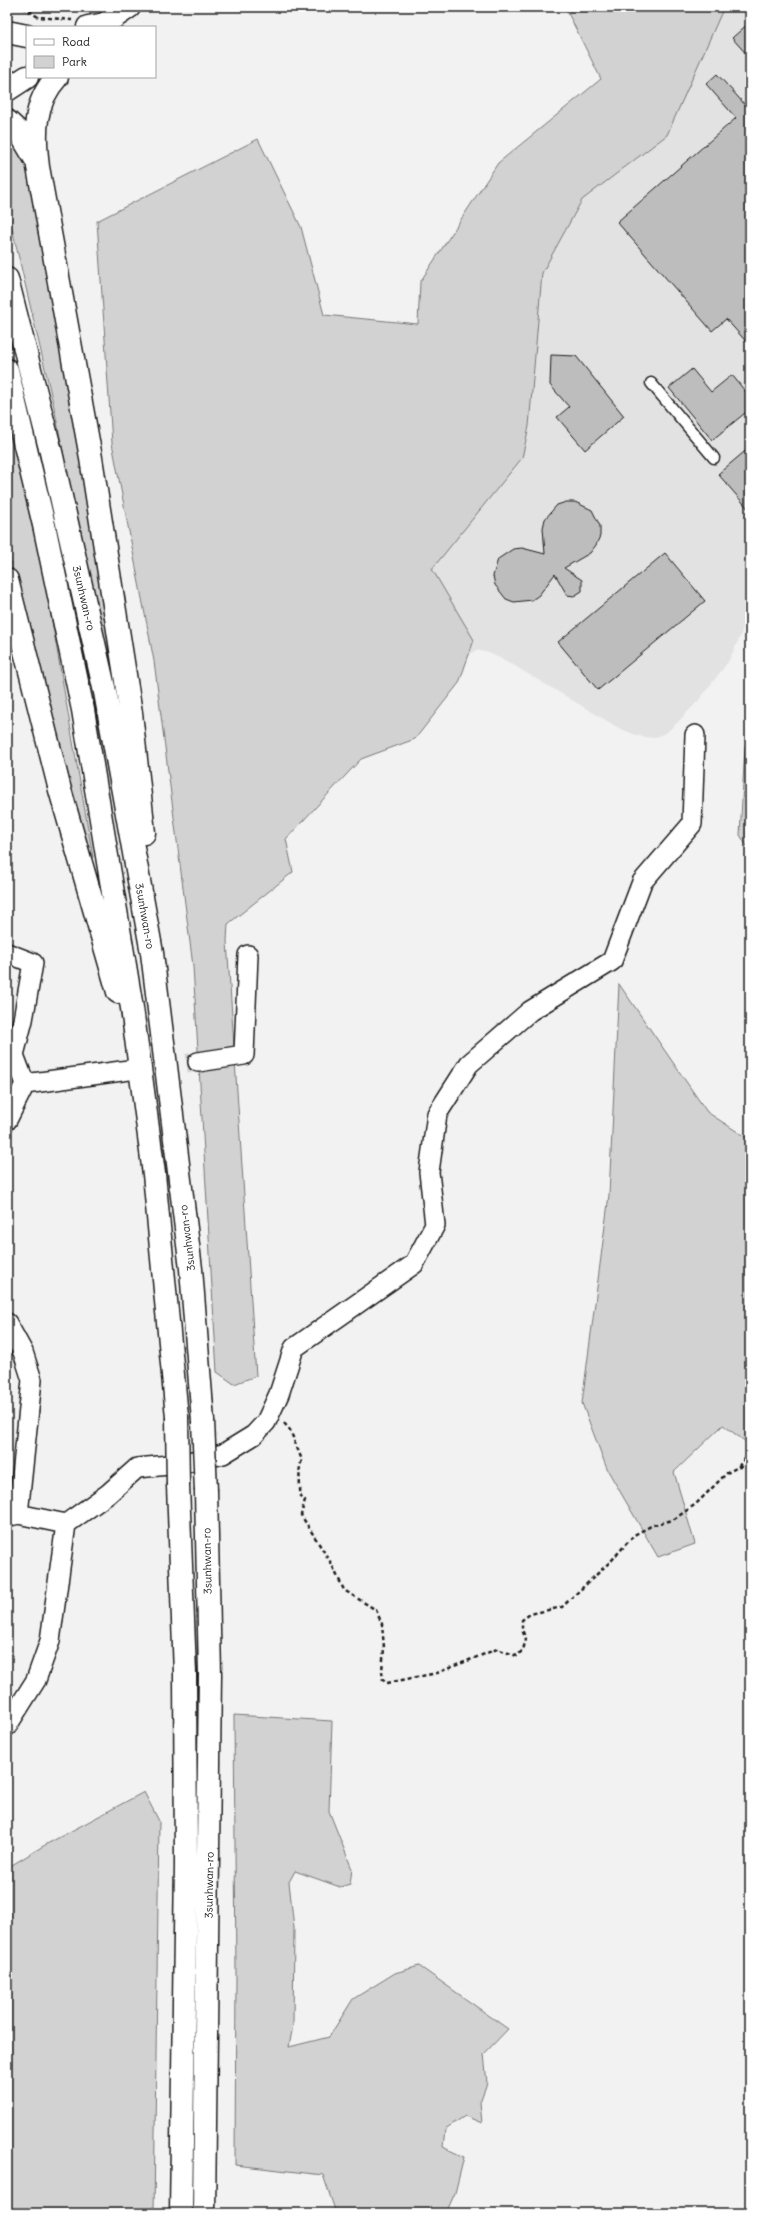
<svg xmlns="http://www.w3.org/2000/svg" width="757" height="2220" font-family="Delius,sans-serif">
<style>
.built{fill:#e2e2e2}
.green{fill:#d2d2d2;stroke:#777}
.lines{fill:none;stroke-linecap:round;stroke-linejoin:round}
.stream{stroke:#707070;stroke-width:5}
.building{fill:#bdbdbd;stroke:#1c1c1c}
.minor-tunnel{stroke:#d2d2d2;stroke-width:19;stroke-dasharray:19 10;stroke-linecap:butt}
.service-casing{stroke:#1c1c1c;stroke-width:13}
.minor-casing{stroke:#1c1c1c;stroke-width:22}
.tertiary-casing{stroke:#1c1c1c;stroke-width:25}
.trunk-casing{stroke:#1c1c1c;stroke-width:25}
.path{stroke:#1c1c1c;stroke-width:2.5;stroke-dasharray:4 3;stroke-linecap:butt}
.service{stroke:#fff;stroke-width:10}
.minor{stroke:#fff;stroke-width:19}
.tertiary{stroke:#fff;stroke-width:22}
.trunk{stroke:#fff;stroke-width:22}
.trunk-bridge-casing{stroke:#1c1c1c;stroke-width:25;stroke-linecap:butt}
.trunk-bridge{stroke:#fff;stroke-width:22}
.labels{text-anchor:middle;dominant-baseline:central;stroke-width:3;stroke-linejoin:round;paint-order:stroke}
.street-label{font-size:11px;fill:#1c1c1c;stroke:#fff}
</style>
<rect width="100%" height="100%" fill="#f2f2f2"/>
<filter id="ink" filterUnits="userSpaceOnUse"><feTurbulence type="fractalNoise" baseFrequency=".025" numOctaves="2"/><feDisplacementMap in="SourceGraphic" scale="8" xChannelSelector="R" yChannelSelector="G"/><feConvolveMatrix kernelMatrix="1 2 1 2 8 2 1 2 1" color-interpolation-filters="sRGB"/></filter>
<g filter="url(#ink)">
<path class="built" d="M713,7H750V595L741,635L728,662L699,700L677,723L666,733L653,738L638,736L619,728L508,662L489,653L476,650L462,660L295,567L503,214Z"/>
<path class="green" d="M565,7H724L667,135L582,200L542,273L529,426L522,458L432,569L474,640L459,683L415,739L361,759L286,839L293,872L228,924L227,941L256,1376L234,1384L217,1372L193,966L154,661L112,443L97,221L258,139L301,227L324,315L418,324L420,282L498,163L601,79Z
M7,131L23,150L38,207L138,802L95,610L54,407L7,207Z
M7,406L43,569L93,857L87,859L7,547Z
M750,738V851L740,835L745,747Z
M619,984L707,1112L750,1140V1445L723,1425L674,1472L695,1544L658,1557L607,1469L582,1403L609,1195Z
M234,1715L332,1721L329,1811L352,1869L350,1884L340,1887L295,1871L289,1882L294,1928L293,2025L289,2047L329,2037L353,1999L395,1973L419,1966L508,2029L484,2054L487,2083L480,2102L482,2123L465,2116L445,2129L443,2147L464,2157L455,2193L446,2213H336L323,2175L235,2165L236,1975Z
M144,1792L159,1821L154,2213H7V1868L45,1845Z"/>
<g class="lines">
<path class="stream" d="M33,8L34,7"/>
</g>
<path class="building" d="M750,22V58L732,38Z
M717,74L748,108L750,106V346L726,319L712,331L617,222L736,118L706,84Z
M551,355L576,356L624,416L585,450L557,417L569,407L550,385Z
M692,369L711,392L732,375L750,397V409L712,440L669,388Z
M750,447V511L718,474Z
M566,502H575L592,510L600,526V536L596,545L590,553L564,568L582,580V591L574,596L567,595L555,574L539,595L532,600L514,602L506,599L495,585L493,576L498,559L513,549L522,548L545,554L543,528L545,519L557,505Z
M665,553L705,601L598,690L558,642Z"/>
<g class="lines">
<path class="minor-tunnel" d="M129,1070L198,1062"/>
<g class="service-casing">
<path id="service" d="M651,383L714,458"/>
</g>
<g class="minor-casing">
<path id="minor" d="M7,953L33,963L23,1020L14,1055L25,1084L7,1120
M198,1062L244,1055L248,955
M25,1084L129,1070
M7,1323L23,1352L32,1380L18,1514L7,1517
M18,1514L66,1524
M7,1726L36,1680L50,1641L66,1524L108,1494L137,1468L180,1464L223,1454L254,1435L266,1422L279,1394L294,1348L414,1264L435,1225L429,1172L437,1114L469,1064L530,1011L612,961L642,882L692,824L695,735"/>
</g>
<g class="tertiary-casing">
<path id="tertiary" d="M100,27L129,7
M7,90L27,77"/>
</g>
<g class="trunk-casing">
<path id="trunk" d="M88,27L105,24
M7,32L27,36
M57,77C33,103 34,134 38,167L90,452L131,713L144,833
M7,121L20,133L35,158
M7,279L51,452L105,692L152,953L191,1269L203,1421
M7,370L44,525L83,710L132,1008L154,1174L177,1417
M7,580L60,790L118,992
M178,1485L185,1674L186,1864L181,2213
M204,2213L210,1674L206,1491"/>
</g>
<path class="path" d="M23,7L38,17L72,20
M284,1423L290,1430L302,1460C297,1472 301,1484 300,1497L305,1500L301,1515L331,1563L344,1590L376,1610L382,1624L384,1648L382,1671L383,1680L387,1683L437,1673L497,1649L517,1656L523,1650L526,1639L522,1630V1620L530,1614L562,1607L612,1560L634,1535L653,1525L673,1520L696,1504L727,1473L738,1467L750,1452
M738,1467H750"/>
<use href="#service" class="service"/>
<use href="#minor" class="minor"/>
<use href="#tertiary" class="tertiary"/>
<use href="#trunk" class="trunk"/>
<g class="trunk-bridge-casing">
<path id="trunk-bridge" d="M177,1417L178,1485
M203,1421L206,1491"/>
</g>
<use href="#trunk-bridge" class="trunk-bridge"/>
</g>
</g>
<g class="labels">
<g class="street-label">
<text transform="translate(84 598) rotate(77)">3sunhwan-ro</text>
<text transform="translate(145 916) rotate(80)">3sunhwan-ro</text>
<text transform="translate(187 1238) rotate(-97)">3sunhwan-ro</text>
<text transform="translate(207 1561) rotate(-91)">3sunhwan-ro</text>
<text transform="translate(209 1885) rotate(-89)">3sunhwan-ro</text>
</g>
</g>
<rect width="757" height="2220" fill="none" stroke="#fff" stroke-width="24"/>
<rect x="12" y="12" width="733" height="2196" fill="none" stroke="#1c1c1c" stroke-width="1.5" filter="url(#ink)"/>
<rect x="26" y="26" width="130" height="52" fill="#ffffff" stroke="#a4a4a4"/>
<rect x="34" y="39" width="20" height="6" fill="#ffffff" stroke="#a4a4a4"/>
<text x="62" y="46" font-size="12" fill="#1c1c1c">Road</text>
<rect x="34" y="56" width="20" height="12" fill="#d2d2d2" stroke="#a4a4a4"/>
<text x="62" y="66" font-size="12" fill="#1c1c1c">Park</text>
</svg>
